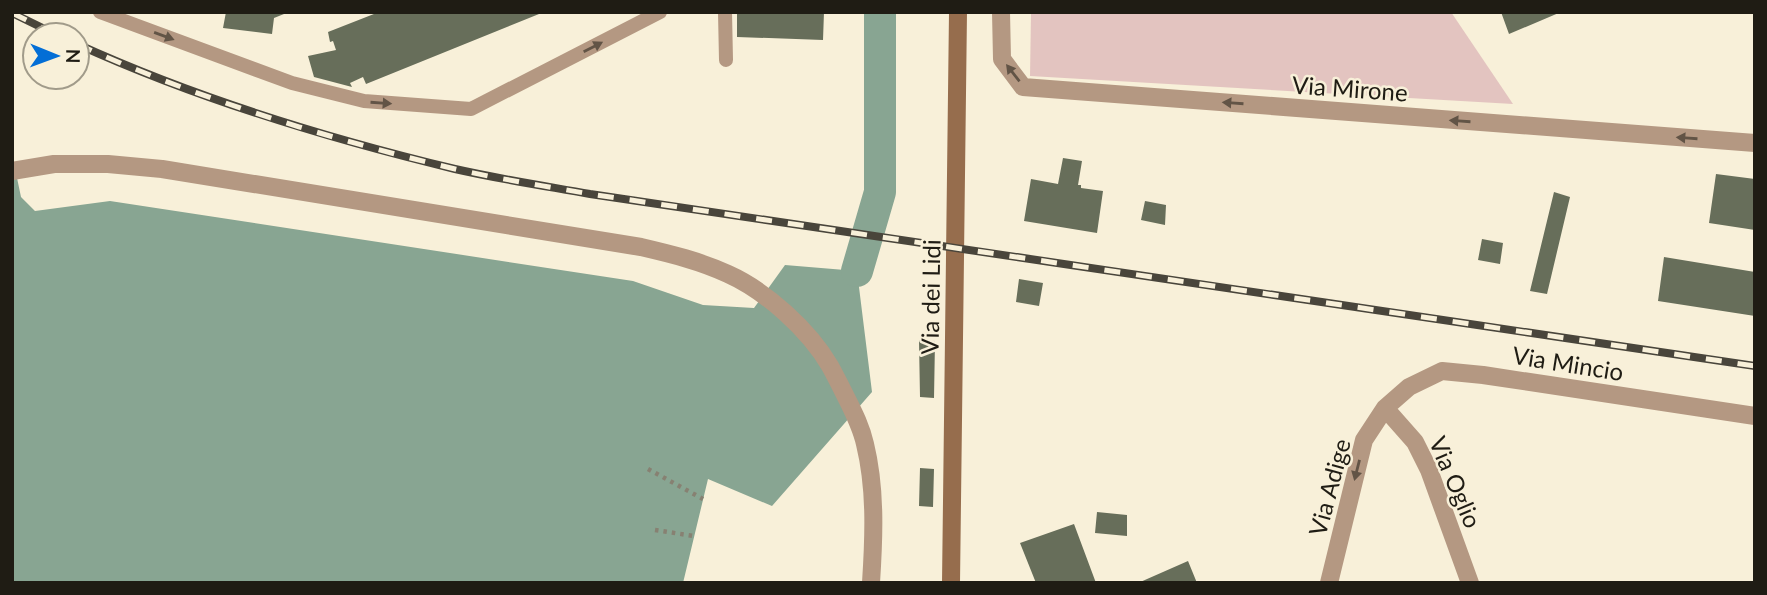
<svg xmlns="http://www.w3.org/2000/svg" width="1767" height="595" font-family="Lato,sans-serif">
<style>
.green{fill:#e3c4c0}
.water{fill:#88a592}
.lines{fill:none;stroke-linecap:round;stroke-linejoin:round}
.canal{stroke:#88a592;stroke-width:32}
.building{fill:#676e5a}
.path{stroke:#878172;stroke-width:4.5;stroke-dasharray:3.5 5;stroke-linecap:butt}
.service{stroke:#b49882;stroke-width:14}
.minor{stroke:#b49882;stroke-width:18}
.tertiary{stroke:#b49882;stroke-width:18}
.secondary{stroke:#966d4d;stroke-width:18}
.rail-casing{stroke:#49453b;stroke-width:8}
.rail{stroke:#f8f0d9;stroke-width:5;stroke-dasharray:16;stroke-linecap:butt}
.oneway{fill:#625446}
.labels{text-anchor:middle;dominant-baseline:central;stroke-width:5;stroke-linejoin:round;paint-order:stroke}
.street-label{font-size:24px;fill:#1f1c14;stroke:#f8f0d9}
</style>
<rect width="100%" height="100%" fill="#f8f0d9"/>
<path class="green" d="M1031,12H1451L1513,104L1030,76Z"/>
<path class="water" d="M12,154L21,197L35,211L110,201L633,281L703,305L754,308L785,265L857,271L872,392L772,506L708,479L683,583H12Z"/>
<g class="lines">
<path class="canal" d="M857,271L880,192V12"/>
</g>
<path class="building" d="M226,12H289L274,18L272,34L223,28Z
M379,12H544L366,84L363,77L350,83L352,87L314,77L308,56L336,50L333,41L330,42L328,32Z
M737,12H824L823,40L737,37Z
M1501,12H1561L1509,34Z
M1063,158L1082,161L1078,185H1081V188L1103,191L1097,233L1024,221L1031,179L1058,184Z
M1716,174L1755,179V230L1709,223Z
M1554,192L1570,197L1547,294L1530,291Z
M1145,201L1166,205L1165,225L1141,220Z
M1482,239L1503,243L1500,264L1478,260Z
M1664,257L1755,272V316L1658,301Z
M1019,279L1043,283L1039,306L1016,302Z
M919,340L935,341L934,398L920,397Z
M920,468L934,469L933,507L919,506Z
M1097,512L1127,515V536L1095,533Z
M1074,524L1096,583H1036L1020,543Z
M1188,561L1197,583H1138Z"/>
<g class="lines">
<path class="path" d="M648,469L703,499
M655,530L694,536"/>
<path class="service" d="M100,12L292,83L364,101L471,109L660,12
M725,12L726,60"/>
<path class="minor" d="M1001,12L1002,59L1023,87L1755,143
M1385,408L1415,442L1429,470L1470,583
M1329,583L1364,440L1385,408L1409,387L1442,371L1483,375L1755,416"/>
<path class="tertiary" d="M12,171L54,164H108L162,169L641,247C671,254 700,261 728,274C766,291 809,330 830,366C835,375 840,385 845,395C853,411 861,426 865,444C876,489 874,537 871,583"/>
<path class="secondary" d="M951,583L958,12"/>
<g class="rail-casing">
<path id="rail" d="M12,13L57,35
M77,44C198,99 326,138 455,169C499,179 545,186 590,194L1755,366"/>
</g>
<use href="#rail" class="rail"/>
</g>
<defs><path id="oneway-solid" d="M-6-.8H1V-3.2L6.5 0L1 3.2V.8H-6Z" transform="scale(1.75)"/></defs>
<g class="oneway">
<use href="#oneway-solid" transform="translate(164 36) rotate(20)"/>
<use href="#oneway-solid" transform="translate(593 47) rotate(-27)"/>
<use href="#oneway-solid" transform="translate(1013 73) rotate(-128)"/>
<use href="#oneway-solid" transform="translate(381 103) rotate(4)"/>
<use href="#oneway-solid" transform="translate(1233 103) rotate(-176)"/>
<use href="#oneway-solid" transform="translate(1460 121) rotate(-176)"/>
<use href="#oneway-solid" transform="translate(1687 138) rotate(-176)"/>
<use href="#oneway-solid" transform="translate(1357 470) rotate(104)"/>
</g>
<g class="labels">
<g class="street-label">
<text transform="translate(1350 88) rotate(4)">Via Mirone</text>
<text transform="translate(930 297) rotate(-89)">Via dei Lidi</text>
<text transform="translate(1568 363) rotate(9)">Via Mincio</text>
<text transform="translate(1456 482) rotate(67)">Via Oglio</text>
<text transform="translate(1329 487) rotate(-75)">Via Adige</text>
</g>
</g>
<rect width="1767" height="595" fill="none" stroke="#1f1c14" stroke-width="28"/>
<g transform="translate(56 56) rotate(91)"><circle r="33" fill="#f8f0d9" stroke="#a19b8a" stroke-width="2"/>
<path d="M0-5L12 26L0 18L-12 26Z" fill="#036ed6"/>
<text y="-10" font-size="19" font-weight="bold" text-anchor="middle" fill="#1f1c14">N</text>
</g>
</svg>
